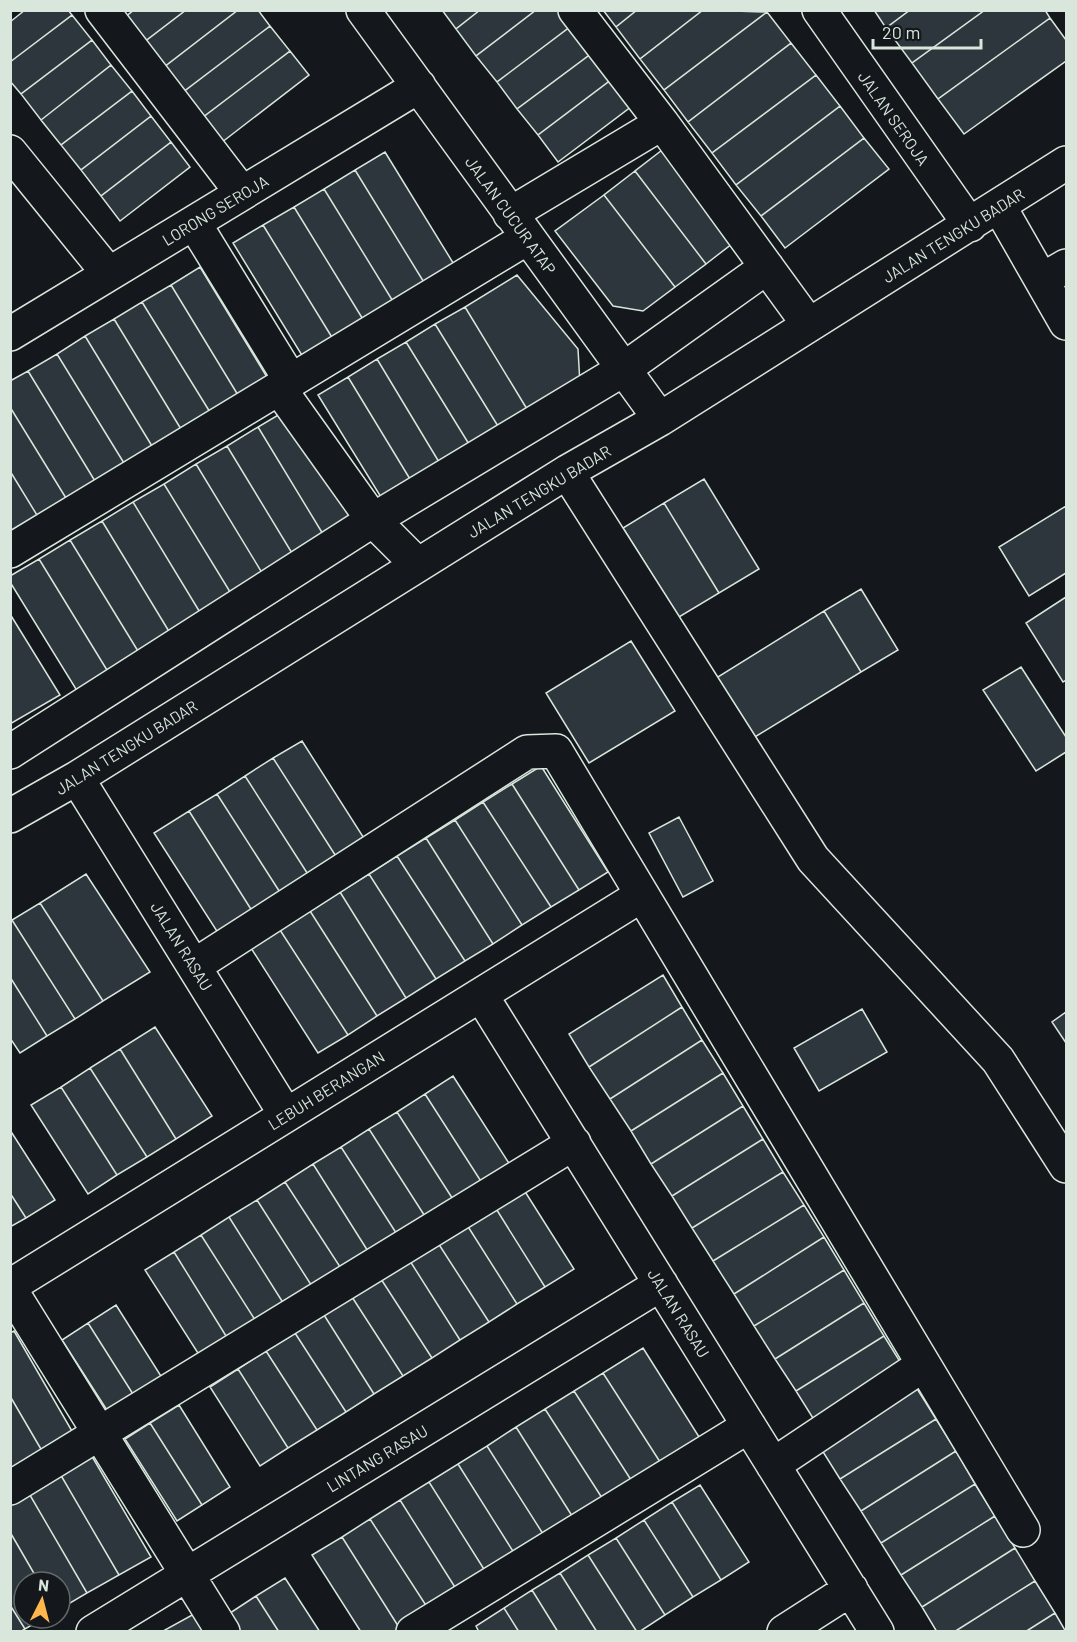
<svg xmlns="http://www.w3.org/2000/svg" width="1077" height="1642" font-family="Barlow,sans-serif">
<style>
.building{fill:#2c363c;stroke:#d8e6dc;stroke-width:1.5}
.lines{fill:none;stroke-linecap:round;stroke-linejoin:round}
.minor-casing{stroke:#d8e6dc;stroke-width:36}
.minor{stroke:#14181c;stroke-width:33}
.labels{text-anchor:middle;dominant-baseline:central;stroke-width:4.5;stroke-linejoin:round;paint-order:stroke}
.street-label{font-size:16px;fill:#d8e6dc;stroke:#14181c}
</style>
<rect width="100%" height="100%" fill="#14181c"/>
<path class="building" d="M25,10H68L72,15L10,62V22Z
M134,10H186L139,46L120,21Z
M186,10H238L159,71L139,46Z
M238,10H258L270,26L178,96L159,71Z
M442,10H480L456,29Z
M480,10H536L476,56L456,29Z
M536,10H565L575,23L497,82L476,56Z
M603,10H637L616,27Z
M637,10H703L640,59L616,27Z
M703,10L767,12L664,90L640,59Z
M874,10H910L886,28Z
M910,10H985L912,63L886,28Z
M985,10H1045L1050,18L938,99L912,63Z
M767,12L791,43L688,122L664,90Z
M72,15L92,40L21,94L10,81V62Z
M1050,18L1066,40V61L964,134L938,99Z
M575,23L596,50L517,109L497,82Z
M270,26L290,51L198,121L178,96Z
M92,40L111,65L41,120L21,94Z
M791,43L816,75L712,153L688,122Z
M596,50L616,76L538,135L517,109Z
M290,51L309,75L217,146L198,121Z
M111,65L132,91L61,145L41,120Z
M816,75L840,106L736,185L712,153Z
M616,76L636,103L558,162L538,135Z
M132,91L151,116L81,170L61,145Z
M840,106L864,138L761,216L736,185Z
M151,116L171,142L101,196L81,170Z
M864,138L889,169L785,248L761,216Z
M171,142L190,167L120,221L101,196Z
M666,147L737,240L706,264L635,171Z
M385,152L455,266L425,284L355,170Z
M355,170L425,284L394,303L324,189Z
M635,171L706,264L675,287L604,195Z
M324,189L394,303L364,321L294,207Z
M604,195L675,287L643,311L613,306L555,231Z
M294,207L364,321L333,339L263,225Z
M263,225L333,339L303,357L233,243Z
M200,267L270,382L241,400L171,285Z
M517,275L578,349L580,384L530,414L465,307Z
M171,285L241,400L213,417L142,302Z
M142,302L213,417L184,434L114,319Z
M465,307L530,414L501,431L435,324Z
M114,319L184,434L155,451L85,336Z
M435,324L501,431L472,449L406,342Z
M85,336L155,451L127,468L57,354Z
M406,342L472,449L442,467L377,359Z
M57,354L127,468L98,486L28,371Z
M377,359L442,467L413,484L348,377Z
M28,371L98,486L69,503L10,407V381Z
M348,377L413,484L384,502L318,395Z
M10,407L69,503L40,520L10,471Z
M290,408L361,525L329,544L258,427Z
M258,427L329,544L298,563L227,446Z
M227,446L298,563L267,581L196,464Z
M196,464L267,581L235,600L164,484Z
M10,471L40,520L10,535Z
M704,479L759,569L719,593L664,503Z
M164,484L235,600L204,619L133,502Z
M133,502L204,619L173,638L102,521Z
M664,503L719,593L679,617L623,528Z
M1066,506V573L1029,596L999,547Z
M102,521L173,638L141,656L70,540Z
M70,540L141,656L110,675L39,559Z
M39,559L110,675L79,694L10,582V576Z
M861,589L898,650L861,672L824,611Z
M1066,597V680L1063,682L1026,623Z
M824,611L861,672L750,740L713,680Z
M10,614L60,695L10,724Z
M631,641L675,711L589,763L546,693Z
M1021,667L1066,737V752L1036,771L983,690Z
M302,741L367,843L339,861L273,758Z
M273,758L339,861L311,879L245,776Z
M541,766L608,872L579,890L512,784Z
M245,776L311,879L283,897L217,794Z
M512,784L579,890L551,907L483,802Z
M217,794L283,897L254,914L189,811Z
M483,802L551,907L522,925L455,820Z
M189,811L254,914L220,936L154,833Z
M679,817L713,881L683,897L649,833Z
M455,820L522,925L493,944L426,838Z
M426,838L493,944L465,961L397,856Z
M397,856L465,961L436,979L369,874Z
M86,874L150,972L103,1001L40,903Z
M369,874L436,979L406,998L340,892Z
M340,892L406,998L377,1016L310,911Z
M40,903L103,1001L75,1019L12,920Z
M310,911L377,1016L348,1035L280,930Z
M12,920L75,1019L47,1036L10,977V921Z
M280,930L348,1035L318,1053L251,948Z
M663,975L682,1007L589,1067L569,1034Z
M10,977L47,1036L20,1053L10,1038Z
M682,1007L702,1040L610,1099L589,1067Z
M862,1009L887,1052L819,1091L794,1048Z
M1066,1012V1043L1052,1022Z
M155,1027L212,1116L176,1139L120,1049Z
M702,1040L723,1073L631,1131L610,1099Z
M120,1049L176,1139L147,1157L90,1068Z
M90,1068L147,1157L117,1175L61,1087Z
M723,1073L743,1106L651,1164L631,1131Z
M453,1076L512,1168L484,1186L425,1094Z
M61,1087L117,1175L88,1194L31,1105Z
M425,1094L484,1186L456,1204L397,1112Z
M743,1106L763,1139L672,1196L651,1164Z
M397,1112L456,1204L428,1221L369,1129Z
M369,1129L428,1221L400,1239L341,1147Z
M10,1130L55,1200L26,1218L10,1193Z
M763,1139L783,1172L692,1228L672,1196Z
M341,1147L400,1239L371,1256L313,1164Z
M313,1164L371,1256L344,1273L285,1182Z
M783,1172L804,1205L713,1261L692,1228Z
M285,1182L344,1273L315,1291L257,1200Z
M524,1190L574,1269L545,1287L495,1207Z
M10,1193L26,1218L10,1227Z
M257,1200L315,1291L287,1309L229,1217Z
M804,1205L824,1237L734,1294L713,1261Z
M495,1207L545,1287L517,1304L467,1225Z
M229,1217L287,1309L259,1326L201,1235Z
M467,1225L517,1304L489,1322L438,1243Z
M201,1235L259,1326L231,1344L174,1252Z
M824,1237L844,1270L754,1326L734,1294Z
M438,1243L489,1322L460,1340L410,1261Z
M174,1252L231,1344L203,1361L145,1270Z
M410,1261L460,1340L432,1358L381,1279Z
M844,1270L864,1303L775,1359L754,1326Z
M381,1279L432,1358L403,1376L352,1297Z
M352,1297L403,1376L374,1394L324,1315Z
M864,1303L884,1336L796,1391L775,1359Z
M116,1305L166,1384L138,1402L88,1323Z
M324,1315L374,1394L346,1412L295,1333Z
M88,1323L138,1402L112,1418L62,1340Z
M14,1331L76,1438L45,1456L10,1396V1333Z
M295,1333L346,1412L317,1430L266,1351Z
M884,1336L904,1368L816,1423L796,1391Z
M643,1348L701,1440L662,1465L603,1373Z
M266,1351L317,1430L288,1448L238,1369Z
M238,1369L288,1448L260,1466L210,1387Z
M603,1373L662,1465L633,1483L574,1391Z
M916,1387L936,1419L840,1479L820,1447Z
M574,1391L633,1483L604,1501L545,1409Z
M10,1396L45,1456L14,1474L10,1467Z
M179,1405L230,1487L202,1505L150,1423Z
M545,1409L604,1501L574,1519L516,1427Z
M936,1419L956,1451L861,1511L840,1479Z
M150,1423L202,1505L177,1521L125,1439Z
M516,1427L574,1519L545,1537L487,1446Z
M487,1446L545,1537L516,1556L458,1464Z
M956,1451L975,1484L881,1543L861,1511Z
M90,1453L151,1557L119,1575L59,1472Z
M458,1464L516,1556L487,1574L429,1482Z
M59,1472L119,1575L87,1593L27,1490Z
M429,1482L487,1574L458,1592L400,1500Z
M975,1484L995,1516L901,1575L881,1543Z
M700,1485L749,1562L721,1580L672,1502Z
M27,1490L87,1593L60,1609V1582H39L10,1532V1499Z
M400,1500L458,1592L429,1610L370,1519Z
M672,1502L721,1580L693,1597L644,1520Z
M995,1516L1015,1548L922,1607L901,1575Z
M370,1519L429,1610L400,1629L342,1537Z
M644,1520L693,1597L665,1615L616,1538Z
M10,1532L39,1582H24V1618H44L25,1629L10,1605Z
M342,1537L400,1629L396,1632H361L312,1555Z
M616,1538L665,1615L639,1632H637L588,1555Z
M1015,1548L1035,1581L954,1632H937L922,1607Z
M588,1555L637,1632H597L560,1573Z
M560,1573L597,1632H558L532,1590Z
M285,1578L320,1632H279L256,1596Z
M1035,1581L1055,1613L1025,1632H954Z
M532,1590L558,1632H519L504,1608Z
M256,1596L279,1632H238L227,1615Z
M10,1605L25,1629L20,1632H10Z
M504,1608L519,1632H479L476,1626Z
M1055,1613L1066,1632H1025Z
M194,1614L205,1632L163,1631Z"/>
<g class="lines">
<g class="minor-casing">
<path id="minor" d="M102,10L242,193
M363,10L660,419
M575,10L662,123L809,325
M819,10L970,225
M10,152L109,274
M999,206L1066,323
M510,214L662,123
M194,223L291,381
M1042,280L1066,266
M10,334L419,86
M279,388L373,520L418,565
M567,472L813,859L998,1060L1066,1166
M10,551L527,238
M10,752L373,520L624,369L767,267
M77,778L286,1115
M10,816L77,778L567,472L660,419L1066,163
M194,966L527,752L556,751L1023,1530
M481,995L877,1632
M10,1286L642,895
M10,1289L223,1632
M773,1465L923,1365
M10,1488L574,1143
M93,1632L661,1284
M413,1632L749,1426
M784,1632L851,1589"/>
</g>
<use href="#minor" class="minor"/>
</g>
<g class="labels">
<g class="street-label">
<text transform="translate(894 118) rotate(55)">JALAN SEROJA</text>
<text transform="translate(215 210) rotate(-31)">LORONG SEROJA</text>
<text transform="translate(511 215) rotate(54)">JALAN CUCUR ATAP</text>
<text transform="translate(953 235) rotate(-32)">JALAN TENGKU BADAR</text>
<text transform="translate(539 491) rotate(-31)">JALAN TENGKU BADAR</text>
<text transform="translate(126 747) rotate(-32)">JALAN TENGKU BADAR</text>
<text transform="translate(182 946) rotate(58)">JALAN RASAU</text>
<text transform="translate(326 1090) rotate(-32)">LEBUH BERANGAN</text>
<text transform="translate(679 1313) rotate(58)">JALAN RASAU</text>
<text transform="translate(377 1458) rotate(-31)">LINTANG RASAU</text>
</g>
</g>
<rect width="1077" height="1642" fill="none" stroke="#d8e6dc" stroke-width="24"/>
<g transform="translate(42 1600) rotate(6)"><circle r="28" fill="#14181c" stroke="#626a69" stroke-width="1.5"/>
<path d="M0-4.5L10 22L0 15L-10 22Z" fill="#ffb74d"/>
<text y="-9" font-size="16" font-weight="bold" text-anchor="middle" fill="#d8e6dc">N</text>
</g>
<path d="M873 39v9h108v-9" fill="none" stroke="#d8e6dc" stroke-width="3"/>
<text x="882" y="39" font-size="18" fill="#d8e6dc" stroke="#14181c" stroke-width="4.5" paint-order="stroke">20 m</text>
</svg>
